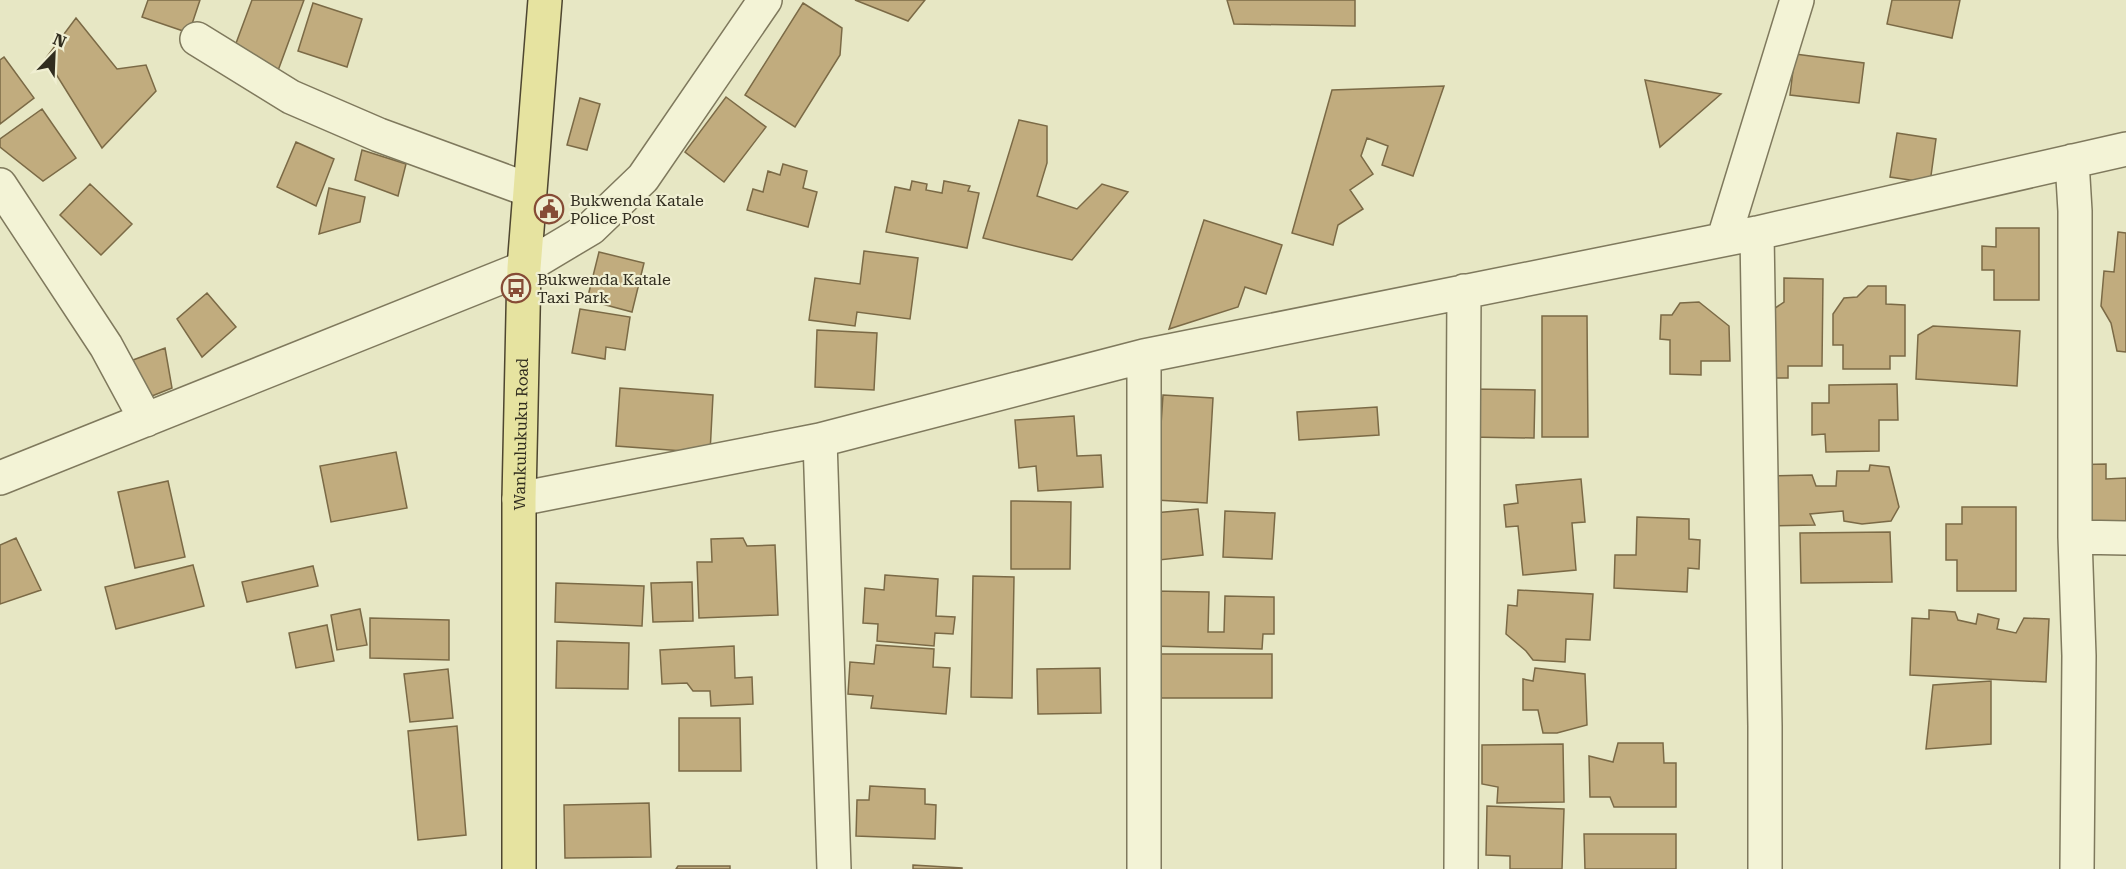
<svg xmlns="http://www.w3.org/2000/svg" width="2126" height="869" font-family="'Roboto Serif',serif">
<style>
.building{fill:#c1ac7e;stroke:#7b6a46;stroke-width:1.5}
.lines{fill:none;stroke-linecap:round;stroke-linejoin:round}
.minor-casing{stroke:#7f795d;stroke-width:36}
.major-casing{stroke:#4e4630;stroke-width:36}
.minor{stroke:#f3f3d6;stroke-width:33}
.major{stroke:#e6e3a0;stroke-width:33}
.labels{text-anchor:middle;dominant-baseline:central;stroke-width:4.5;stroke-linejoin:round;paint-order:stroke}
.poi-label{font-size:16px;fill:#312d1f;stroke:#f0efd2;text-anchor:start}
.street-label{font-size:16px;fill:#312d1f;stroke:#f0efd2}
</style>
<rect width="100%" height="100%" fill="#e7e7c4"/>
<path class="building" d="M148,0H200L189,33L142,17Z
M252,0H304L276,76L235,46Z
M855,0H925L908,21Z
M1227,0H1355V26L1234,24Z
M1892,0H1960L1952,38L1887,24Z
M313,3L362,19L347,67L298,51Z
M803,3L842,28L840,55L795,127L745,95Z
M76,18L117,69L146,65L156,91L102,148L46,58Z
M1795,54L1864,63L1859,103L1790,95Z
M4,57L34,98L0,124V60Z
M1645,80L1721,94L1660,147Z
M1444,86L1413,176L1382,165L1388,146L1367,138L1361,156L1373,174L1350,190L1363,209L1338,225L1333,245L1292,233L1332,90Z
M726,97L766,127L724,182L685,152Z
M580,98L600,104L587,150L567,145Z
M42,109L76,158L43,181L0,147V139Z
M1019,120L1047,126V163L1037,196L1077,209L1102,184L1128,192L1072,260L983,238Z
M1897,133L1936,139L1930,183L1890,177Z
M296,142L334,159L316,206L277,187Z
M362,150L406,164L398,196L355,180Z
M783,164L807,171L803,188L817,192L808,227L747,210L753,189L763,192L768,171L780,175Z
M912,181L927,184L926,190L942,193L944,181L970,186L968,191L979,193L967,248L886,232L895,187L910,190Z
M90,184L132,224L101,255L60,215Z
M329,188L365,197L360,222L319,234Z
M1204,220L1282,245L1266,294L1245,287L1238,307L1169,329Z
M1996,228H2039V300H1994V270H1982V246L1996,247Z
M2118,232L2126,233V352L2117,351L2111,323L2101,306L2104,271L2114,272Z
M864,251L918,258L910,319L857,312L855,326L809,320L815,278L860,284Z
M599,252L644,263L632,312L587,300Z
M1784,278L1823,279L1822,366H1788V378H1764L1765,315L1784,302Z
M1868,286H1886V304L1905,305V356H1890V369H1843V345H1833V314L1844,298L1857,297Z
M207,293L236,327L202,357L177,319Z
M1699,302L1729,326L1730,361H1701V375L1670,374V340L1660,339L1661,315H1672L1680,303Z
M580,309L630,317L625,350L606,347L605,359L572,353Z
M1542,316H1587L1588,437H1542Z
M1933,326L2020,331L2017,386L1916,379L1918,335Z
M817,330L877,333L874,390L815,387Z
M165,348L172,388L147,398L133,360Z
M1897,384L1898,420H1879V451L1826,452L1825,434L1812,435V403H1829V385Z
M620,388L713,395L710,453L616,446Z
M1470,389L1535,390L1534,438L1469,437Z
M1163,395L1213,398L1207,503L1156,500Z
M1377,407L1379,435L1299,440L1297,412Z
M1074,416L1077,456L1101,455L1103,487L1038,491L1036,466L1019,468L1015,420Z
M396,452L407,508L331,522L320,466Z
M2106,464V479L2126,478V531L2067,532L2065,465Z
M1870,465L1889,467L1899,507L1891,521L1862,524L1844,521L1843,511L1810,514L1815,525L1767,526L1765,476L1812,475L1816,486H1836L1837,471H1869Z
M1581,479L1585,522L1572,523L1576,570L1523,575L1518,526L1506,527L1504,505L1518,503L1516,485Z
M168,481L185,557L135,568L118,492Z
M1011,501L1071,502L1070,569H1011Z
M1962,507H2016V591H1957V560H1946V524H1962Z
M1198,509L1203,555L1159,560L1154,513Z
M1225,511L1275,513L1272,559L1223,557Z
M1637,517L1689,519V539L1700,540L1699,569L1688,568L1687,592L1614,588L1615,555H1636Z
M1890,532L1892,582L1801,583L1800,533Z
M16,538L41,590L0,604V545Z
M743,538L747,546L775,545L778,615L699,618L697,562H712L711,539Z
M193,565L204,606L116,629L105,587Z
M313,566L318,586L247,602L242,582Z
M885,575L938,579L936,616L955,617L953,634L935,633L934,646L877,641L878,624L863,623L865,588L884,590Z
M973,576L1014,577L1012,698L971,697Z
M692,582L693,621L653,622L651,583Z
M556,583L644,586L642,626L555,622Z
M1518,590L1593,594L1590,640L1566,639L1565,662L1533,660L1526,651L1506,634L1508,605L1517,606Z
M1153,591L1209,592L1208,632H1224L1225,596L1274,597V634H1263L1262,649L1152,646Z
M360,609L367,645L337,650L331,615Z
M1929,610L1955,612L1958,620L1976,624L1978,614L1999,619L1997,629L2016,633L2024,618L2049,619L2046,682L1910,675L1912,618L1929,619Z
M370,618L449,620V660L370,658Z
M327,625L334,661L296,668L289,633Z
M557,641L629,643L628,689L556,688Z
M876,645L934,649L933,667L950,668L946,714L871,708L873,696L848,694L850,662L874,664Z
M734,646L735,678L752,677L753,704L711,706L710,691H693L687,683L662,684L660,650Z
M1152,654H1272V698H1152Z
M1100,668L1101,713L1038,714L1037,669Z
M1535,668L1585,674L1587,725L1557,733H1543L1538,710H1523V679L1533,681Z
M448,669L453,718L410,722L404,674Z
M1991,681V744L1926,749L1933,685Z
M679,718H740L741,771H679Z
M457,726L466,835L418,840L408,731Z
M1618,743H1663L1664,763H1676V807H1614L1610,797H1590L1589,756L1613,762Z
M1563,744L1564,802L1497,803L1498,787L1482,784V745Z
M870,786L925,789V804L936,805L935,839L856,836L857,800H869Z
M649,803L651,857L565,858L564,805Z
M1487,806L1564,809L1562,869H1510V856L1486,855Z
M1584,834H1676V869H1585Z
M913,865L962,868V869H913Z
M678,866H730V869H676Z"/>
<g class="lines">
<g class="minor-casing">
<path id="minor" d="M197,39L291,97L379,135L529,190
M2072,161L2075,211V537L2079,656L2077,869
M0,185L106,346L146,420
M1757,233L1765,726V869
M1724,238L1797,0
M1144,356V869
M820,440L834,869
M0,478L524,268L591,228L643,178L765,0
M519,499L820,440L1144,356L1757,233L2126,149
M2075,537L2126,538
M1461,869L1464,291"/>
</g>
<g class="major-casing">
<g id="major">
<path id="s1" d="M519,869V499L524,268L545,0"/>
</g>
</g>
<use href="#minor" class="minor"/>
<use href="#major" class="major"/>
</g>
<defs>
<g id="civic-ring" transform="scale(1.5)"><circle r="9.5" fill="#f0efd2" stroke="#864b35" stroke-width="1.5"/><path d="M-.6-6.5H3V-4.5H.6V-3L4-1V1h2V6H-6V1h2V-1L-.6-3ZM-1.2 2.5V6h2.4V2.5Z" fill="#864b35"/></g>
<g id="bus-ring" transform="scale(1.5)"><circle r="9.5" fill="#f0efd2" stroke="#864b35" stroke-width="1.5"/><path d="M-5-6H5V4H4V6H2V4H-2V6H-4V4H-5ZM-3.5-4V0h7V-4ZM-3.5 1.2v1.5H-2V1.2ZM2 1.2v1.5H3.5V1.2Z" fill="#864b35"/></g>
</defs>
<g fill-rule="evenodd">
<use href="#civic-ring" x="549" y="209"/>
<use href="#bus-ring" x="516" y="288"/>
</g>
<g class="labels">
<g class="poi-label">
<text x="570" y="200">Bukwenda Katale<tspan x="570" dy="18">Police Post</tspan></text>
<text x="537" y="279">Bukwenda Katale<tspan x="537" dy="18">Taxi Park</tspan></text>
</g>
<g class="street-label">
<text stroke="none"><textPath href="#s1" startOffset="435">Wankulukuku Road</textPath></text>
</g>
</g>
<g transform="translate(54 54) rotate(23)" stroke="#f0efd2" stroke-width="4.5" paint-order="stroke">
<path d="M0-4.5L10 22L0 15L-10 22Z" fill="#312d1f"/>
<text y="-9" font-size="16" font-weight="bold" text-anchor="middle" fill="#312d1f">N</text>
</g>
</svg>
